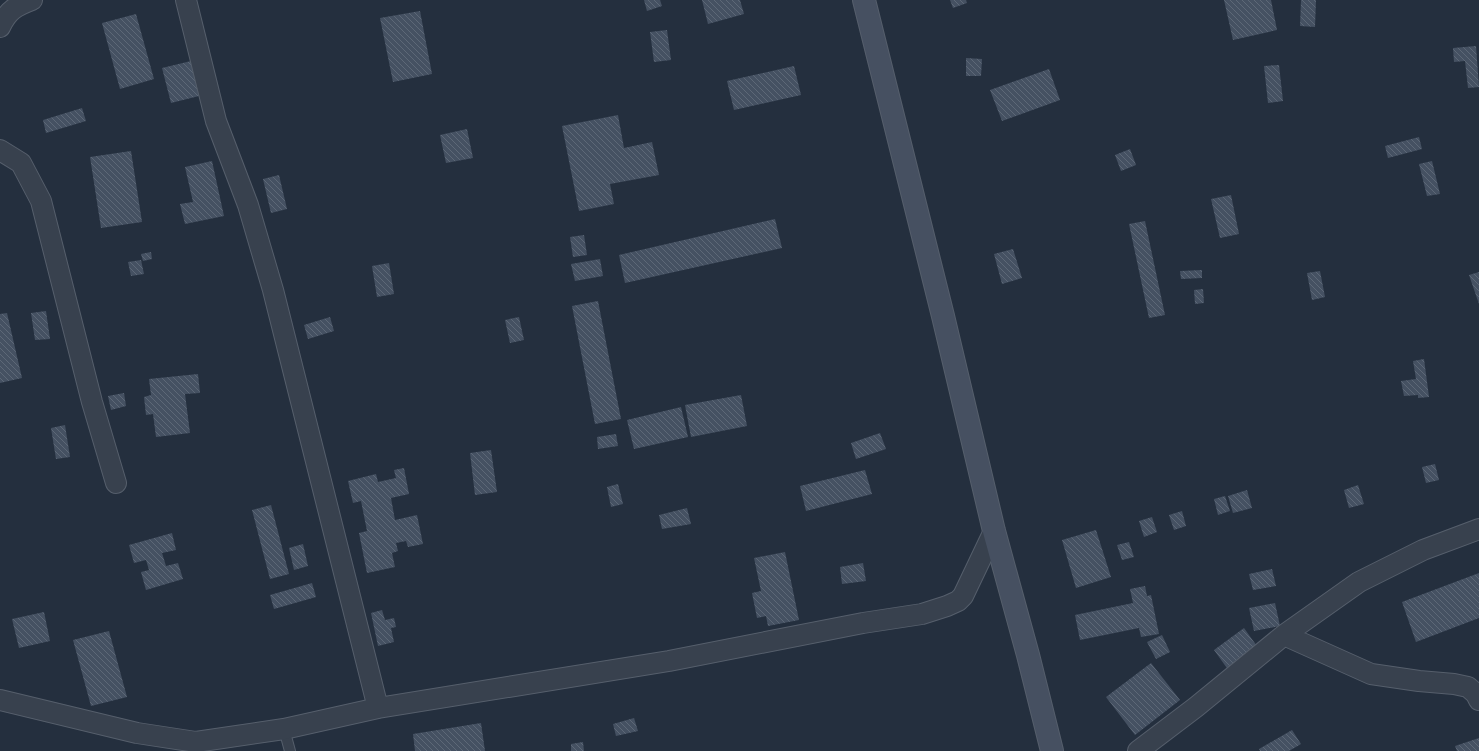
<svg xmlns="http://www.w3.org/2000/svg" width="1479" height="751" font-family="Mulish,sans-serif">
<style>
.building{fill:url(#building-back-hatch)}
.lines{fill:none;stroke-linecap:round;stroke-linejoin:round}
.lane-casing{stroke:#565f6c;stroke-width:12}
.street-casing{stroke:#565f6c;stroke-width:22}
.secondary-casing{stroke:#565f6c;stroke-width:24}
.lane{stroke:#38414e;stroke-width:10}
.street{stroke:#38414e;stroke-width:20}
.secondary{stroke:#465061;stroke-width:22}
</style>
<defs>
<pattern id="building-back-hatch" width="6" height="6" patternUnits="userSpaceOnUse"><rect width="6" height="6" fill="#455162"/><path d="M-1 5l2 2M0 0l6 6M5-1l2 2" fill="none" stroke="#5d6877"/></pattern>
</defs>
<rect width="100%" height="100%" fill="#242f3e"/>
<path class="building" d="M644,0H660L662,6L647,11Z
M702,0H740L744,14L708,24Z
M950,0H966L967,3L953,8Z
M1224,0H1271L1277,30L1233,40Z
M1301,0H1316L1315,27L1300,26Z
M420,11L432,74L393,82L380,18Z
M136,14L154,79L120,89L102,23Z
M667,30L671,60L654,62L650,32Z
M1476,46L1479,87L1468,88L1465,61L1454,62L1453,48Z
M966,58L982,59L981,76H966Z
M191,61L199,96L171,103L162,68Z
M1279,65L1283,101L1268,103L1264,66Z
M794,66L801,95L734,110L727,81Z
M1049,69L1060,100L1002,121L990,90Z
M82,108L86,121L46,133L43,120Z
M618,115L624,148L652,142L659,175L610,184L614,204L579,211L562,126Z
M467,129L473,158L446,163L440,135Z
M1419,137L1422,149L1388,158L1385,146Z
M1130,149L1136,165L1121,171L1115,155Z
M131,151L142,222L101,228L90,157Z
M212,161L224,216L185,224L180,204L193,202L185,167Z
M1432,161L1440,194L1427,196L1419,164Z
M279,175L287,209L271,213L263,179Z
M1231,195L1239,234L1220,238L1211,199Z
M775,219L782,248L625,283L619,255Z
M1145,221L1165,315L1149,318L1129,224Z
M584,235L587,255L573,257L570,237Z
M1013,249L1022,278L1002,284L994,254Z
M151,252L152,259L143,261L141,254Z
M600,259L603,276L575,281L571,264Z
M141,260L144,274L131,276L128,262Z
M389,263L394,294L377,297L372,266Z
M1202,270V278L1181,279L1180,271Z
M1320,271L1325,297L1312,300L1307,273Z
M1479,272V304L1469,275Z
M1203,289L1204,303L1195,304L1194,290Z
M598,301L621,419L595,424L572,306Z
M46,311L50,339L35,340L31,313Z
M7,313L22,378L0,383V314Z
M330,317L334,331L308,339L304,325Z
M519,317L524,340L510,343L505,320Z
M1424,359L1429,397L1418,398V395L1404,396L1401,381L1416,379L1413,361Z
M198,374L200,393L185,394L190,433L156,437L153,414L146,415L144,397L151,395L149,379Z
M124,393L126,406L111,410L108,396Z
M741,395L747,426L691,437L685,405Z
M681,407L688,437L634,449L627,420Z
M65,425L70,457L56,459L51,428Z
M880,433L886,449L856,459L851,443Z
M616,434L618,446L598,449L597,437Z
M491,450L497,492L475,495L470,453Z
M1435,464L1439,480L1426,483L1422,467Z
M404,468L409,494L391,498L395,520L417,515L423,544L408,547L406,541L396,543L398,551L392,553L395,567L367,573L359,533L367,531L361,501L353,503L348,481L376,474L378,482L396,478L394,470Z
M865,470L872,494L806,511L800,486Z
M618,484L623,504L611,507L607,487Z
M1358,485L1364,504L1349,508L1344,490Z
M1247,490L1252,508L1233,513L1228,496Z
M1225,496L1230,511L1218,515L1214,499Z
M271,505L289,574L270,579L252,510Z
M687,508L691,524L662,529L659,515Z
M1182,511L1186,526L1174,530L1169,515Z
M1152,517L1157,532L1144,537L1139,521Z
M1096,530L1111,577L1076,588L1062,540Z
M172,533L176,550L162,553L166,566L178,563L183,579L146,590L141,572L149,570L146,560L134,563L129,545Z
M1129,542L1134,557L1122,560L1117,545Z
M303,544L308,566L294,570L289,548Z
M785,552L799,620L768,626L766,616L757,618L752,593L761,591L754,558Z
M863,563L866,581L842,584L840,567Z
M1272,569L1276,586L1253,590L1249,574Z
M1479,573V618L1416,642L1402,602Z
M312,583L316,597L274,609L270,595Z
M1145,586L1147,596L1151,595L1159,634L1141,637L1139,628L1080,640L1075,615L1133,603L1130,589Z
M1275,603L1280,626L1254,631L1249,608Z
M382,610L385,620L394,618L396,627L391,628L394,642L378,646L371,613Z
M44,612L50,641L19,648L12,619Z
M1244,628L1259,649L1229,671L1214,650Z
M109,631L127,697L91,706L73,640Z
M1162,635L1170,652L1156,659L1147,642Z
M1151,663L1180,700L1135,735L1106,697Z
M634,718L638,731L616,736L613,724Z
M481,723L485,751H415L413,734Z
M1292,730L1301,744L1289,751H1260L1259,749Z
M1479,738V751H1457L1455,746Z
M583,742L584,751H571V744Z"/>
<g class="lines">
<g class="lane-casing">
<path id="lane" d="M284,729L290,751"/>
</g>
<g class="street-casing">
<path id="street" d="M186,0L216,121L248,205L273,290L378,708
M0,27C8,10 16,6 32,0
M0,150L21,163L41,201L92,402L116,483
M1284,635L1371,674L1419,681L1454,684L1468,687L1476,694L1479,700
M0,700L137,733L196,742L284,729L378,708L669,661L863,623L922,614L947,606L958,601L963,596L994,531
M1138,751L1196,707L1284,635L1359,582L1423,550L1479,529"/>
</g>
<g class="secondary-casing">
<path id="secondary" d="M864,0L943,316L994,531L1028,655L1052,751"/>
</g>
<use href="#lane" class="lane"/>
<use href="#street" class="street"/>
<use href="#secondary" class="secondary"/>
</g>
</svg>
